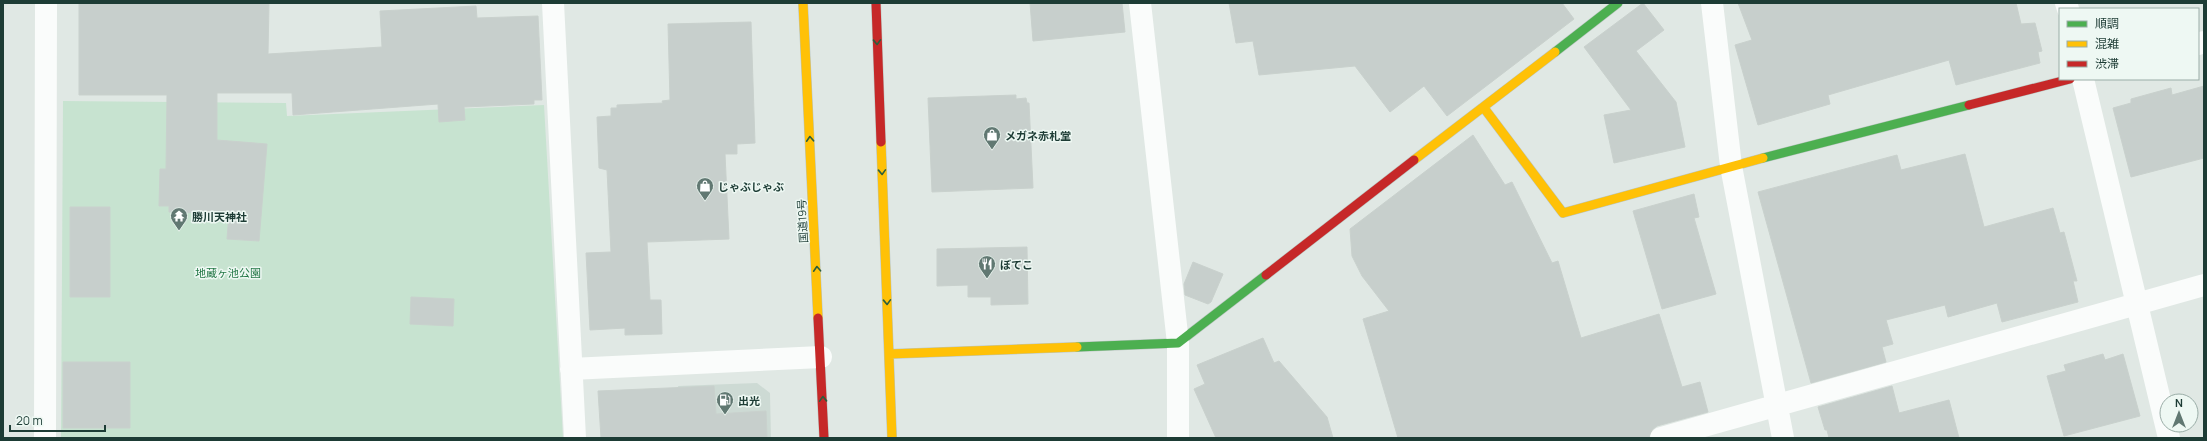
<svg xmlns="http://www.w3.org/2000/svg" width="2207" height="441" font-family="Manrope,'Noto Sans JP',sans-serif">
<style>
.built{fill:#cddad4}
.green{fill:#c7e3d0}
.building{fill:#c7cfcc;stroke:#c9d1cd}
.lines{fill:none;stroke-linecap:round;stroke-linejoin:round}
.fast-casing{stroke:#b9c5c0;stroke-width:10}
.slow-casing{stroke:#b9c5c0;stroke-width:10}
.jam-casing{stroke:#b9c5c0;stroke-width:10}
.street{stroke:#fafcfb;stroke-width:22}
.fast{stroke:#4caf50;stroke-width:9}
.slow{stroke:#ffc107;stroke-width:9}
.jam{stroke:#c62828;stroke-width:9}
.oneway{stroke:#2b5e3d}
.labels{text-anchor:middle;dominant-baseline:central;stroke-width:3;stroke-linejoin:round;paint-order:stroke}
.poi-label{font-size:11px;font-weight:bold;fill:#1d3c35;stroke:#eef8f3;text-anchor:start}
.street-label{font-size:11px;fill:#1d3c35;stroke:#eef8f3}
.park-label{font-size:11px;fill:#237746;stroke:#eef8f3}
</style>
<rect width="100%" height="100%" fill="#e0e8e4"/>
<path class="built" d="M757,383L770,393L771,438H680L678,386Z"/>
<path class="green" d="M63,101L286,103L287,116L544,105L563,438H61Z"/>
<path class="building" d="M79,3H269L268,54L382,47L380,11L476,6L477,18L538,16L542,100H534V104L464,107L465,120L439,122L438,104L293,115L292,93H217V140L267,144L259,241L227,239L229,214L169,212V206H159L160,169H166L167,95H79Z
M1030,3H1122L1125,32L1033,41Z
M1229,3H1562L1574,19L1447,116L1424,86L1390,112L1355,66L1259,75L1253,41L1236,43Z
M1643,3L1664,30L1636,51L1676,102L1685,147L1614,163L1604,115L1631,110L1584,47Z
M1738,3H2016L2021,24L2035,23L2042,51L2038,52L2040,63L1956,85L1949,60L1828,95L1830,104L1758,125L1735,45L1752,40Z
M751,22L755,143L737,144V154H725L729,239L647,242L650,300H661L662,334L625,335V328L590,330L586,253L611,252L607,170L599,168L597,117L611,116V108H617V105L663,103L662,101L670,100L668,24Z
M2204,86V158L2131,177L2113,108L2131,103V99L2171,88L2172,95Z
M1016,95V99L1026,98L1027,103H1029L1033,188L932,192L928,98Z
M1473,135L1505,185L1512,182L1552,263L1558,261L1581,338L1659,314L1682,387L1700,382L1708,412L1657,426L1652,430L1649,438H1398L1363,319L1389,311L1362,276L1352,256L1350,229Z
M1965,154L1984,227L2053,208L2060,233L2064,232L2077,281H2073L2078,302L2002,322L1997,303L1948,317L1945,305L1886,320L1893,344L1882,347L1886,362L1811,383L1758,192L1897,155L1901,170Z
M1694,194L1699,217L1694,218L1716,294L1662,309L1633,211Z
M70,207H110V297H70Z
M1027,247L1028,304L991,305V297H968V285L937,286V249Z
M1193,262L1223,274L1211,302L1208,304L1185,295L1184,284Z
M411,297L454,299L453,326L410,324Z
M1263,338L1274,363L1279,361L1327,417L1333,438H1216L1194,389L1205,384L1197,365Z
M2103,354L2105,360L2123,354L2140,416L2064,436L2047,376L2066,371L2064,365Z
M63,362H130V428H63Z
M714,386L716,414L766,411L767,438H601L598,391Z
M1892,386L1899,413L1949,400L1959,438H1829L1827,430H1825L1818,407Z"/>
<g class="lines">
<g class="fast-casing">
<path id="fast" d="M1555,52L1618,3
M1763,158L1969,105
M1077,347L1178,343L1266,275"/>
</g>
<g class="slow-casing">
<path id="slow" d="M803,3L818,318
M1484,108L1563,213L1763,158
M881,142L892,438
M1414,160L1555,52
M889,354L1077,347"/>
</g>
<g class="jam-casing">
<path id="jam" d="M876,3L881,142
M1969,105L2070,79
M1266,275L1414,160
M818,318L824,438"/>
</g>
<path class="street" d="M553,3L575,438
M1140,3L1178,343V438
M1712,3L1731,166L1783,438
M2066,3L2068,9
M2198,44L2204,42
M2083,79L2169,438
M571,369L821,357
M45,438L46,3
M1661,438L2204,285"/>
<use href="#fast" class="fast"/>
<use href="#slow" class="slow"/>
<use href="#jam" class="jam"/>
</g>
<defs><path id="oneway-chevron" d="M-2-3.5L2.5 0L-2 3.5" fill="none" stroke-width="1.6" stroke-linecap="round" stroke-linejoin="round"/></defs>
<g class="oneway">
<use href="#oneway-chevron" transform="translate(877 42) rotate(88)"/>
<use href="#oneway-chevron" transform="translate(810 139) rotate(-93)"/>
<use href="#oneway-chevron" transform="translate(882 172) rotate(88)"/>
<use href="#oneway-chevron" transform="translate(817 269) rotate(-93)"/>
<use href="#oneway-chevron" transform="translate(887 302) rotate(88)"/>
<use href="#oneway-chevron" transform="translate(823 399) rotate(-92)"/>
</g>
<defs>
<g id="shop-pin" transform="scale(0.9)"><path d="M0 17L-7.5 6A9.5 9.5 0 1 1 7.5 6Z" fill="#617872" stroke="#eef8f3"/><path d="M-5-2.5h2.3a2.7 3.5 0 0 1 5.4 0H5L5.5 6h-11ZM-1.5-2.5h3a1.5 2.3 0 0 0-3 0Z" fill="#fff"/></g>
<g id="temple-pin" transform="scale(0.9)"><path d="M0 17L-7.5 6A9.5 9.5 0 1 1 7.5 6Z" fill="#617872" stroke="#eef8f3"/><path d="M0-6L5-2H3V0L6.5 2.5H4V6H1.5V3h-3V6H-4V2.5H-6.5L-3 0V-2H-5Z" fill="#fff"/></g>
<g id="restaurant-pin" transform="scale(0.9)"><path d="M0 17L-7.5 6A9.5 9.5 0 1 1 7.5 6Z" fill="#617872" stroke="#eef8f3"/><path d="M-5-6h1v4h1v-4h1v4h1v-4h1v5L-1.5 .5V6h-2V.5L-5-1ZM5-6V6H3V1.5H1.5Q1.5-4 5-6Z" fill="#fff"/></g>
<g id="fuel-pin" transform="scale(0.9)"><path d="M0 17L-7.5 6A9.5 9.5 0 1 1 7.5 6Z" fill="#617872" stroke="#eef8f3"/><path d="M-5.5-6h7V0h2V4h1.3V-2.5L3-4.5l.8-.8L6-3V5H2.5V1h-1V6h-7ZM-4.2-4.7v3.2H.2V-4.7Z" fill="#fff"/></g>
</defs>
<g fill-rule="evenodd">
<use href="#shop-pin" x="992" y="135"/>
<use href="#shop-pin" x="705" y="186"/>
<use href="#temple-pin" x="179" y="216"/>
<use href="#restaurant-pin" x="987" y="264"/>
<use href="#fuel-pin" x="725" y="400"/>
</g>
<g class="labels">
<g class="poi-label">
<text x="1005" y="135">メガネ赤札堂</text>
<text x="718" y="186">じゃぶじゃぶ</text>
<text x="192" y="216">勝川天神社</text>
<text x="1000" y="264">ぼてこ</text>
<text x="738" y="400">出光</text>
</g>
<g class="street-label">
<text transform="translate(802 221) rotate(-93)">国道19号</text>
</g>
<g class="park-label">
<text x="228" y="272">地蔵ヶ池公園</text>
</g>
</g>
<rect width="2207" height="441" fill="none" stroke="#1d3c35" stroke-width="8"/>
<rect x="2059" y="8" width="140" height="72" fill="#eef8f3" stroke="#9aada7"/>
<rect x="2067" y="21" width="20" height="6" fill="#4caf50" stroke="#9aada7"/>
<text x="2095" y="28" font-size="12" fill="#1d3c35">順調</text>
<rect x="2067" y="41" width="20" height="6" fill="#ffc107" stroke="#9aada7"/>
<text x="2095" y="48" font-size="12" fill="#1d3c35">混雑</text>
<rect x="2067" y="61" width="20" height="6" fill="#c62828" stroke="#9aada7"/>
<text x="2095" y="68" font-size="12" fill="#1d3c35">渋滞</text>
<g transform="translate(2179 413)"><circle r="19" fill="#eef8f3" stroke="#9aada7"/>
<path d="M0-3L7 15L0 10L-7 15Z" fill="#617872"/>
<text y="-6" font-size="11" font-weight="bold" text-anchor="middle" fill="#1d3c35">N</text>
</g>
<path d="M10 425v6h95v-6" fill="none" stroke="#1d3c35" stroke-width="2"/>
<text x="16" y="425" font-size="12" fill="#1d3c35" stroke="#eef8f3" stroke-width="3" paint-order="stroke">20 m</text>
</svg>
